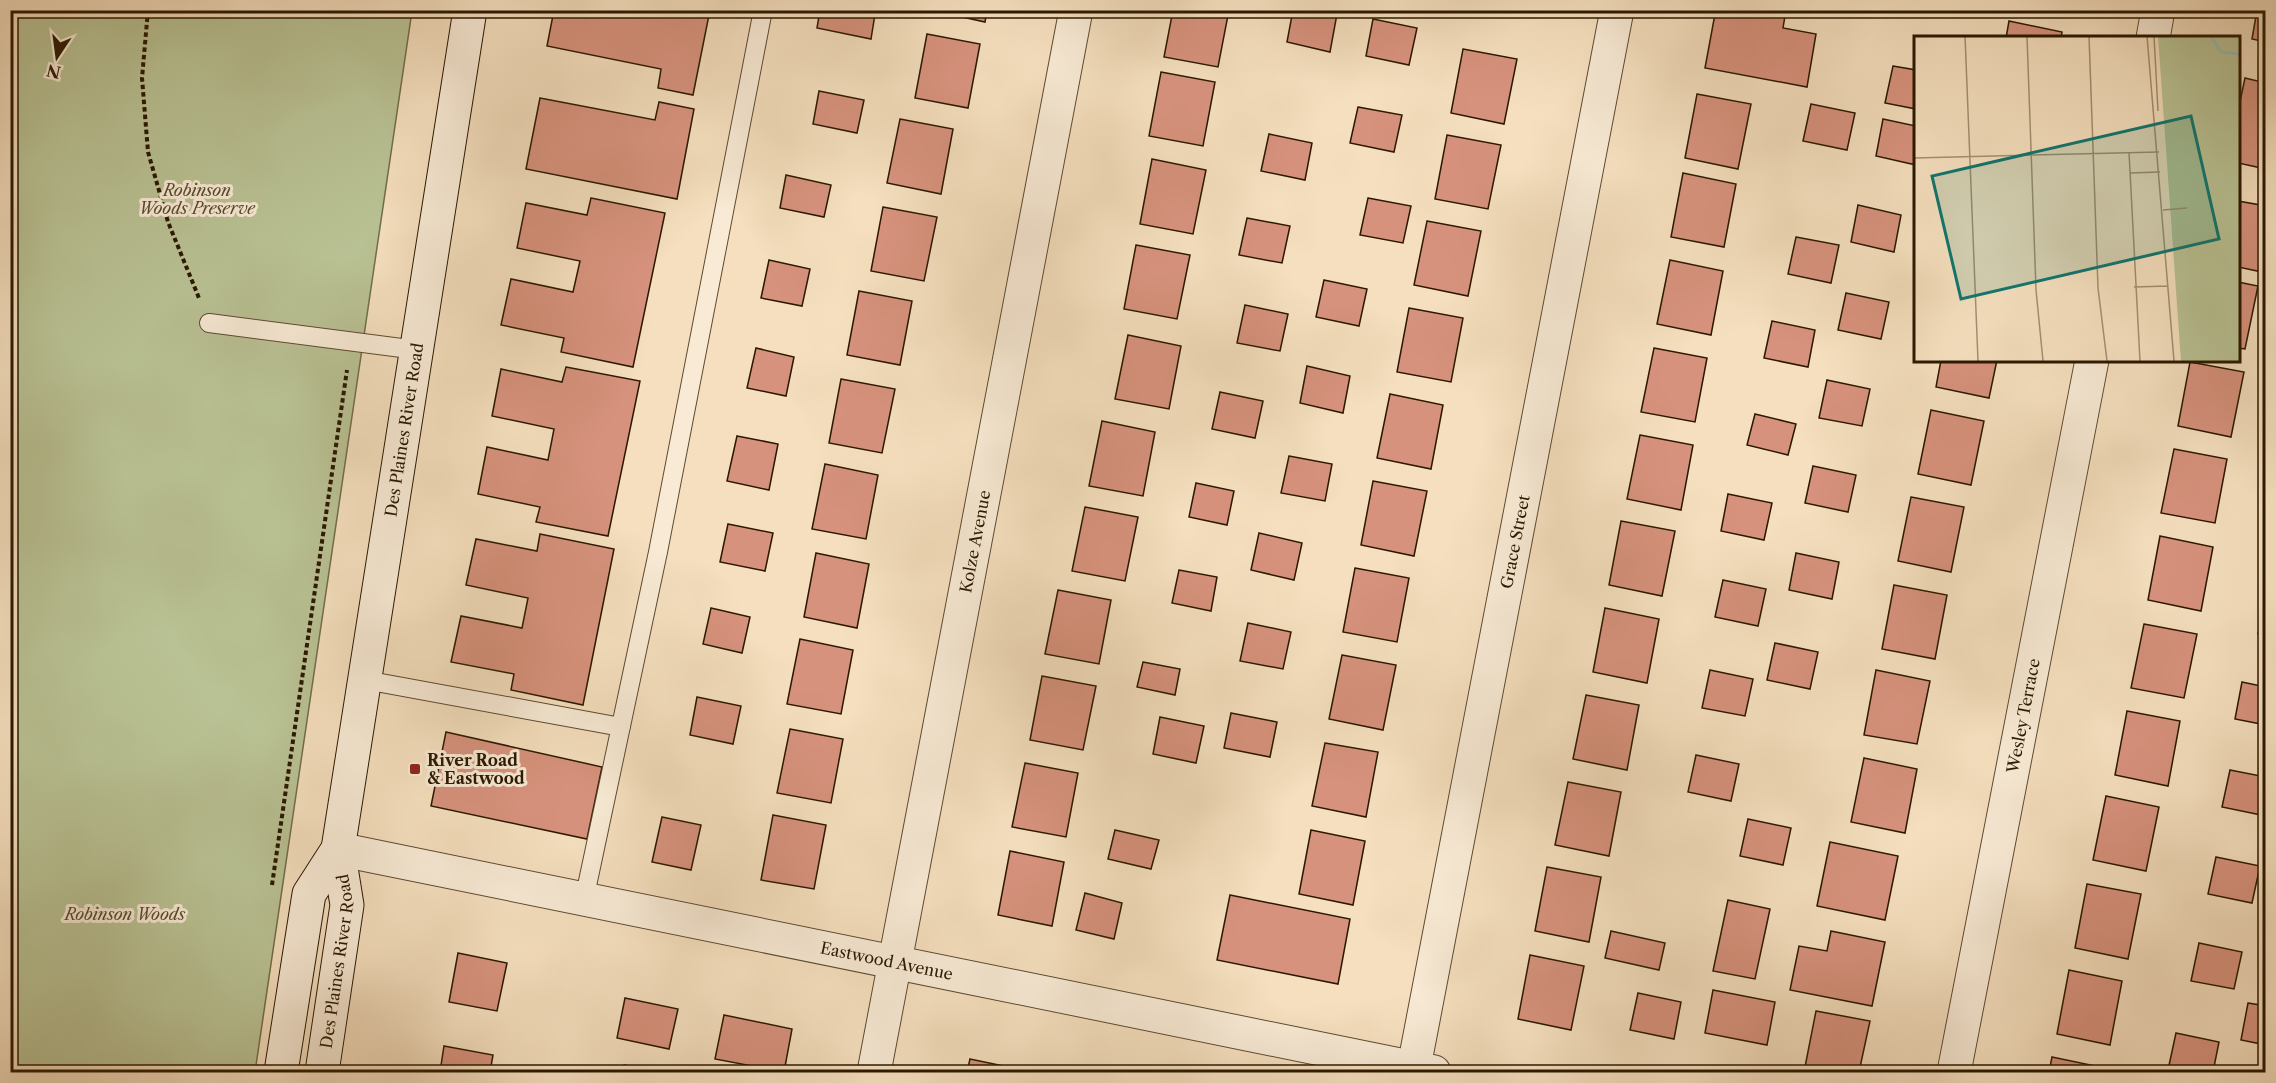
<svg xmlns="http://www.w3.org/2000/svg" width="2276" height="1083" font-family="'Libre Caslon Text',serif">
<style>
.green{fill:#b9c294;stroke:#726d4a;stroke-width:1.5}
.building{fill:#d7927d;stroke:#2a1801;stroke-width:1.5}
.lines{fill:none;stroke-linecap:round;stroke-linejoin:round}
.lane-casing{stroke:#5d4a30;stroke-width:20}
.street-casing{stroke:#5d4a30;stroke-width:35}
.secondary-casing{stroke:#2a1801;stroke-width:35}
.path{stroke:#2a1801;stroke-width:4;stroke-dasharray:4.5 3;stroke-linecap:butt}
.lane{stroke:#f8ead5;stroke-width:18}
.street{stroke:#f8ead5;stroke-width:33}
.secondary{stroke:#f8ead5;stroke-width:33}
.poi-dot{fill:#8f2418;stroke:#f8ead5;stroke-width:2}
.labels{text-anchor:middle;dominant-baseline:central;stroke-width:6;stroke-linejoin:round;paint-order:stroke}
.park-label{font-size:16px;font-style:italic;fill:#554b2d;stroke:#f8ead5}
.street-label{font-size:16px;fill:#2a1801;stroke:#f8ead5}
.poi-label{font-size:16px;font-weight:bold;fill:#2a1801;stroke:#f8ead5;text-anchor:start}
.inset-river{fill:none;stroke:#9cbcb3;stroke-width:3}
.inset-road{fill:none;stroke:#a48f72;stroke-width:1.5}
.view{fill:#0f766e;fill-opacity:0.15;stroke:#0f766e;stroke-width:3}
.inset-edge{fill:none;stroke:#2a1801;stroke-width:3}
</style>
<rect width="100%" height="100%" fill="#f5dfbe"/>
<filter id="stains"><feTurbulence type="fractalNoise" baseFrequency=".00333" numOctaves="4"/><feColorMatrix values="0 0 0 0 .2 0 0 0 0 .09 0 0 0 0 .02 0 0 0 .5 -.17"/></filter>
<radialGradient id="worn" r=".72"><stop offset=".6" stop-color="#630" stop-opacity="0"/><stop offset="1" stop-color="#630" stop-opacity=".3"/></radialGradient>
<path class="green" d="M10,11H412L255,1072H11Z"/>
<path class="building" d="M554,10H710L693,95L658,88L661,69L547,46Z
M820,10H856L875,14L871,39L817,28Z
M931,10H987L985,22Z
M1173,10H1229L1218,67L1164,57Z
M1293,10H1319L1337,14L1330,52L1287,42Z
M1731,10H1786L1783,28L1816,34L1807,87L1705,68L1715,14L1730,17Z
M2257,10H2266V42L2252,39Z
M1373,19L1417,28L1409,65L1366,56Z
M2009,21L2062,32L2061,38H2006Z
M927,34L980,44L968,108L915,98Z
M1463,49L1517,59L1504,124L1451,113Z
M1893,66L1916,70V109L1885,103Z
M1161,72L1215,82L1203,146L1149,136Z
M2245,78L2266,83V169L2238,163V111Z
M819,91L864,100L857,133L813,124Z
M1697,94L1751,104L1738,169L1685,158Z
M540,98L655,120L659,102L694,109L677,199L526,169Z
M1811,104L1855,113L1847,150L1803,141Z
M1358,107L1402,115L1394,152L1350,143Z
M900,119L953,129L941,194L887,183Z
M1883,119L1916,126V165L1876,156Z
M1269,134L1312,143L1305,180L1261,171Z
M1447,135L1501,145L1488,209L1435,199Z
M1152,159L1206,170L1193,234L1140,224Z
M1683,173L1736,184L1724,247L1671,237Z
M786,175L831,185L824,217L780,208Z
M591,198L665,213L633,367L561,352L564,338L501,325L511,279L573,292L580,261L517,248L526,203L587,215Z
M1368,198L1411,206L1403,243L1360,235Z
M2238,201L2266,206V252L2262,272L2238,267Z
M1858,205L1901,215L1894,252L1851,242Z
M883,207L937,217L924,281L871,271Z
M1247,218L1290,226L1282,263L1239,255Z
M1427,221L1481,231L1468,296L1414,285Z
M1796,237L1839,245L1831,283L1788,274Z
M1136,245L1190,255L1177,319L1124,309Z
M769,260L810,269L802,306L761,298Z
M1670,260L1723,271L1711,335L1657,324Z
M1324,280L1367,289L1359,326L1316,317Z
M2238,282L2258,286L2245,349L2238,348Z
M859,291L912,301L900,365L847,355Z
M1846,293L1889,302L1881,339L1838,330Z
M1245,305L1288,314L1280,351L1237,343Z
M1409,308L1463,318L1451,382L1397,372Z
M1772,321L1815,330L1808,367L1764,358Z
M1128,335L1181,346L1169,409L1115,399Z
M756,348L794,357L786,396L747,388Z
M1654,348L1707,358L1695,422L1641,412Z
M1941,360H1997L1989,398L1936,387Z
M2190,362L2244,372L2231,437L2178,426Z
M1307,366L1350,376L1343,413L1300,403Z
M566,367L640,381L608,536L536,522L540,507L478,494L487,447L548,460L554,429L492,416L501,369L562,382Z
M841,379L895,389L882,453L829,443Z
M1827,380L1870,389L1862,426L1819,418Z
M1220,392L1263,401L1255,438L1212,429Z
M1390,394L1443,405L1431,469L1377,458Z
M1931,410L1984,421L1971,485L1918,474Z
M1755,414L1796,424L1788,455L1747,445Z
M1102,421L1155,432L1143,496L1089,486Z
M1640,435L1693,445L1681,510L1627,499Z
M737,436L778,444L769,490L727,481Z
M2174,449L2227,459L2215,523L2161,513Z
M1289,456L1332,464L1325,501L1281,493Z
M825,464L878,475L866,539L812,529Z
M1813,466L1856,475L1848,512L1805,503Z
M1373,481L1427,491L1414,556L1361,545Z
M1196,483L1234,491L1227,525L1189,517Z
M1728,494L1772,503L1764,540L1721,531Z
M1911,497L1964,507L1951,572L1898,561Z
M1085,507L1138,517L1125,581L1072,571Z
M1621,521L1675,531L1662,596L1609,585Z
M728,524L773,533L765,571L720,562Z
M1259,533L1302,543L1294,580L1251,570Z
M540,534L614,549L583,705L511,690L514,674L451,662L461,616L522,628L528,598L466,585L476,539L537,551Z
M2160,536L2213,547L2201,611L2148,600Z
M816,553L869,564L857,628L804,617Z
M1796,553L1839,562L1832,599L1789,590Z
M1355,568L1409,578L1397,642L1343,632Z
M1179,570L1217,577L1211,611L1172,603Z
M1723,580L1766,589L1758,626L1715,617Z
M1894,585L1947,595L1935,659L1882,649Z
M1058,590L1111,600L1099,664L1045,654Z
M2266,600V636L2258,634Z
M711,608L750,617L742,653L703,644Z
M1605,608L1659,619L1647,683L1593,672Z
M1248,623L1291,632L1283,669L1240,661Z
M2144,624L2197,634L2184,698L2131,688Z
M800,639L853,650L841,714L787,704Z
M1775,643L1818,652L1810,689L1767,680Z
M1342,655L1396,665L1383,730L1329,719Z
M1143,662L1180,669L1175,695L1137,687Z
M1710,670L1753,679L1745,716L1702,708Z
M1876,670L1930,681L1917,744L1864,735Z
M1042,676L1096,686L1083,750L1030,740Z
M2242,682L2266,687V725L2235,719Z
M1586,695L1639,705L1627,770L1573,759Z
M697,697L741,706L733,744L690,735Z
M2127,711L2180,721L2168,786L2115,775Z
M1231,713L1277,722L1270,757L1224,748Z
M1160,717L1204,726L1196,763L1153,754Z
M790,729L843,739L831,803L777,793Z
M446,732L602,767L587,839L431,806Z
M1325,743L1378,752L1366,817L1312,806Z
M1696,755L1739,764L1731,801L1688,792Z
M1864,758L1917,769L1905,833L1851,822Z
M1025,763L1078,773L1066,837L1012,827Z
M2230,770L2266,777V816L2222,807Z
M1568,782L1621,792L1609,856L1555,845Z
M2106,796L2159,807L2146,871L2093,860Z
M773,815L826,825L814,889L761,880Z
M662,817L701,825L691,870L652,862Z
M1748,819L1791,828L1783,865L1740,856Z
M1115,830L1159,840L1151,869L1108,859Z
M1311,830L1365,841L1353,905L1299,894Z
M1830,842L1898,856L1885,920L1817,906Z
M1010,851L1064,862L1052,926L998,915Z
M2216,857L2260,866L2252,903L2208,894Z
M1547,867L1601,877L1589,942L1535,931Z
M2087,884L2141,894L2128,959L2075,948Z
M1085,893L1122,903L1114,939L1076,930Z
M1230,895L1350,919L1338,984L1217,960Z
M1728,900L1770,909L1755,979L1713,971Z
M1611,931L1665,943L1659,970L1605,958Z
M1831,931L1885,942L1872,1006L1790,990L1799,946L1827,951Z
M2199,943L2242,952L2234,989L2191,981Z
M458,953L507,963L497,1011L449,1002Z
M1530,955L1584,966L1571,1030L1518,1019Z
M2069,970L2122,981L2110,1045L2057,1034Z
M1713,990L1775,1002L1767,1045L1705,1033Z
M1638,993L1681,1002L1674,1039L1630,1030Z
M625,998L678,1009L669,1049L617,1038Z
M2248,1003L2266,1006V1045L2241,1040Z
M1816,1011L1870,1021L1859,1072H1804Z
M724,1015L792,1029L784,1072L715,1059Z
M2176,1033L2219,1042L2213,1072H2179L2168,1070Z
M444,1046L493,1055L490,1072H440Z
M2052,1057L2105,1068L2104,1072H2049Z
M970,1059L1018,1069L1017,1072H967Z
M624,1065L661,1072H622Z"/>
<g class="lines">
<g class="lane-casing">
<path id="lane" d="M209,323L417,350
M365,680L621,727
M584,900L658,552L763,10"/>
</g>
<g class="street-casing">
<g id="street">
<path d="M2153,38L2158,10"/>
<path id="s1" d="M338,849L1434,1072"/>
<path id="s2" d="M874,1072L1076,10"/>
<path id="s3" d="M1413,1072L1617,10"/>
<path id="s4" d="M1954,1072L2092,360"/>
</g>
</g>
<g class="secondary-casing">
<g id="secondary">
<path d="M281,1072L309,894L338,849"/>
<path id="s5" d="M322,1072L347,905L338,849L470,10"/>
</g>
</g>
<path class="path" d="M148,10L142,78L148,152L168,222L199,298
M272,885L347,370"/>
<use href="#lane" class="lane"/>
<use href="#street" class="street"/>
<use href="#secondary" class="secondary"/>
</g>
<rect class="poi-dot" x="409" y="763" width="12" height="12" rx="3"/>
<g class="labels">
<g class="park-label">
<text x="197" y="190">Robinson<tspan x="197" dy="18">Woods Preserve</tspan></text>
<text x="125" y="914">Robinson Woods</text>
</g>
<g class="street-label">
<text stroke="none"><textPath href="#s5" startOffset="650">Des Plaines River Road</textPath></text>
<text stroke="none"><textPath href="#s2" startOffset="540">Kolze Avenue</textPath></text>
<text stroke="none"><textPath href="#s3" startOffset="540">Grace Street</textPath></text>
<text stroke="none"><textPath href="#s4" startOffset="363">Wesley Terrace</textPath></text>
<text stroke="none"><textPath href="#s5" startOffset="112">Des Plaines River Road</textPath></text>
<text stroke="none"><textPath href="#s1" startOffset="560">Eastwood Avenue</textPath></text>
</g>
<g class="poi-label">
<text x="427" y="760">River Road<tspan x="427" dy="18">&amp; Eastwood</tspan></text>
</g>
</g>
<g transform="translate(1914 36)">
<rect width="326" height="326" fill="#f5dfbe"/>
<path d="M244,0H325V325H267Z" fill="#b9c294"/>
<path class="inset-river" d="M297,0L307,16L326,18"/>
<path class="inset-road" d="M51,0L64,325M113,0L122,254L129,325M175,0L184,252L193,325M233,0L260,325M240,0L244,75M215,116L226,325M0,122L245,116M216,137L246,136M249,174L273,172M220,251L254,250"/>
<path class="view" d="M277,80L305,203L47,263L18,140Z"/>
<rect width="326" height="326" class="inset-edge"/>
</g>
<rect width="2276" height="1083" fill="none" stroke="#f5dfbe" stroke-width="36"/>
<rect x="12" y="12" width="2252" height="1059" fill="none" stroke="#2a1801" stroke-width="3"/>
<rect x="18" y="18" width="2240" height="1047" fill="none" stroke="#2a1801" stroke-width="1.5"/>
<g transform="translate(57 57) rotate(193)" stroke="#f8ead5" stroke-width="4.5" paint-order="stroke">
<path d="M0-4.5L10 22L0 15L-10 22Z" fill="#2a1801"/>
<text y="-9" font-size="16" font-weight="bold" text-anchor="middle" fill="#2a1801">N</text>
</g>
<rect width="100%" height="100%" filter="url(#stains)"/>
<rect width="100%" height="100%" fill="url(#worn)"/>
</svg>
